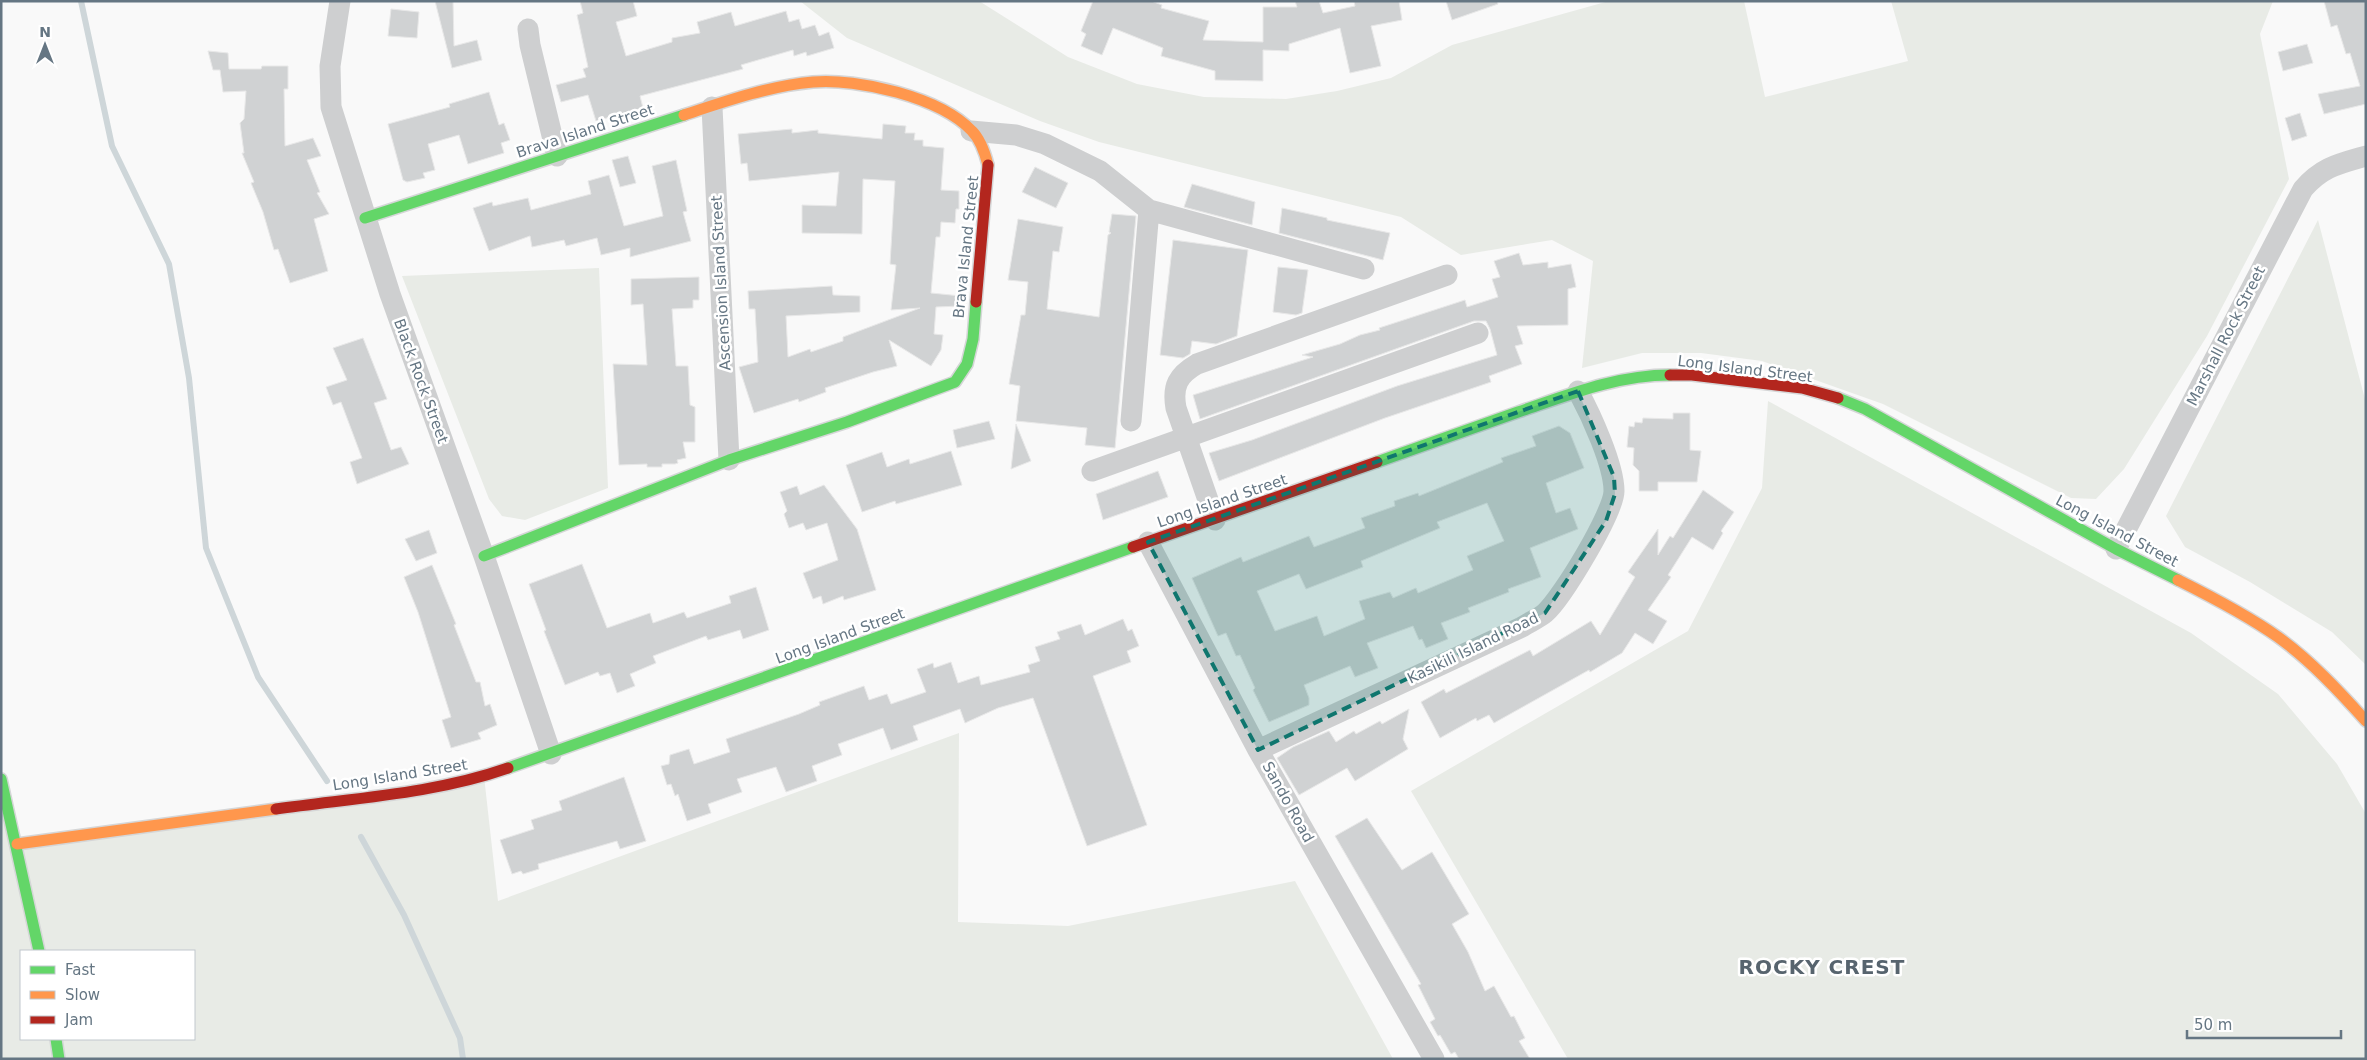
<svg xmlns="http://www.w3.org/2000/svg" width="2367" height="1060" font-family="'DejaVu Sans',sans-serif">
<style>
.green{fill:#e8ebe6;fill-rule:evenodd}
.lines{fill:none;stroke-linecap:round;stroke-linejoin:round}
.stream{stroke:#ced6d9;stroke-width:6}
.building{fill:#d0d2d3;stroke:#e8e8e8;fill-rule:evenodd}
.fast-casing{stroke:#d5d6d7;stroke-width:14}
.slow-casing{stroke:#d5d6d7;stroke-width:14}
.jam-casing{stroke:#d5d6d7;stroke-width:14}
.street{stroke:#cecfd0;stroke-width:21}
.fast{stroke:#63d668;stroke-width:11}
.slow{stroke:#ff974d;stroke-width:11}
.jam{stroke:#b3261e;stroke-width:11}
.marked{fill:#0f766e;fill-opacity:0.2;stroke:#0f766e;stroke-width:4;stroke-dasharray:10 6;stroke-linejoin:round}
.labels{text-anchor:middle;dominant-baseline:central;stroke-width:5;stroke-linejoin:round;paint-order:stroke}
.street-label{font-size:15px;fill:#657683;stroke:#fff}
.district-label{font-size:20px;font-weight:bold;letter-spacing:1px;fill:#57646e;stroke:#fff}
</style>
<rect width="100%" height="100%" fill="#f9f9f9"/>
<path class="green" d="M800,1H979L1068,57L1137,84L1204,97L1286,99L1337,91L1391,78L1452,45L1609,1H1744L1765,97L1908,61L1891,1H2273L2260,34L2289,179L2207,336L2124,469L2096,499L2071,498L1883,404L1762,361L1701,353H1642L1582,368L1593,261L1552,240L1461,255L1401,217L1099,142L1040,121L847,38Z
M2318,220L2366,403V665L2332,632L2250,582L2185,547L2166,516Z
M599,268L608,488L525,520L502,516L489,499L402,276Z
M1768,401L2191,633L2278,694L2337,764L2366,814V1059H1568L1411,791L1688,631L1762,488Z
M959,733L958,922L1068,926L1295,881L1393,1059H1V779L17,844L484,776L498,901ZM21,951H194V1039H21Z"/>
<g class="lines">
<path class="stream" d="M81,1L112,146L169,264L189,378L206,548L258,677L327,781
M361,837L404,915L460,1038L463,1059"/>
</g>
<path class="building" d="M435,1H453L454,46L477,40L482,60L452,68Z
M580,1H633L637,16L616,22L626,56L672,42V38L700,33L697,22L731,12L735,26L786,11L789,22L799,19L802,29L815,25L819,36L829,32L834,48L807,56L806,52L794,56L793,50L741,65L743,69L640,96L643,108L596,121L588,95L561,102L556,85L586,77L583,69L588,67L577,15L583,13Z
M1093,1H1151L1162,5L1161,8L1209,21L1203,40L1263,42V7H1297L1295,1H1319L1323,13L1355,6L1354,1H1399L1402,20L1371,26L1381,66L1350,73L1340,28L1289,44V51L1263,50V81L1215,80V71L1161,56L1163,48L1113,28L1102,55L1081,46L1086,34L1081,31Z
M1446,1H1497L1498,4L1452,20Z
M2324,1H2366V104L2324,114L2318,94L2360,86L2350,53L2346,54L2337,25L2331,27Z
M391,9L419,12L417,38L388,36Z
M2307,44L2313,63L2283,71L2278,52Z
M208,51L228,53L229,69H261L262,66H288V89H284L285,146L313,138L321,156L307,160L320,192L317,193L329,214L314,219L328,271L290,283L278,249L274,250L263,212L251,183L254,182L242,153H244L240,123L244,119L246,91L223,92L220,70H213Z
M489,92L499,125L504,123L510,140L501,143L504,153L468,164L459,135L428,144L435,170L423,173L425,178L407,182L403,180L388,124L450,107L449,104Z
M2300,113L2307,136L2292,141L2285,118Z
M883,124L906,126L905,133H915L914,140H923V146L944,148L941,190L959,191V209H956L955,223L941,222L940,237H936L931,293L961,296L960,306L936,307L934,334L943,335L941,350L931,366L889,340L897,366L873,372L825,388L826,392L799,402L798,399L754,413L739,367L758,362L755,309H749L748,291L832,286L833,295L860,296V312L786,316L788,357L810,349L811,352L843,341V337L920,308L891,310L896,265L890,264L895,181L863,179L862,234L802,233V205L836,206L839,172L749,181L747,163L741,164L738,134L792,129V133L818,130V133L882,139Z
M628,156L636,183L620,187L612,160Z
M676,160L687,211L683,212L691,241L630,257V248L601,255L597,238L566,246L564,240L532,247L530,236L489,251L473,208L492,202L493,206L528,198L531,210L591,194L588,181L609,175L624,226L663,216L652,166Z
M1035,167L1068,183L1056,208L1022,192Z
M1192,184L1255,202L1252,225L1184,207Z
M1282,208L1327,218V220L1390,233L1383,260L1279,233Z
M1112,214L1136,216L1115,448L1085,445L1087,428L1016,421L1020,386L1009,384L1021,315H1025L1028,282L1008,280L1018,219L1063,227L1059,252L1053,251L1047,309L1099,317L1108,235L1111,233L1109,232Z
M1173,240L1248,250L1237,336L1216,344L1192,341L1190,354L1183,358L1160,355Z
M1519,253L1523,265L1548,262V268L1571,264L1576,287L1568,289V325L1517,326L1523,344L1515,346L1522,364L1489,376L1491,382L1385,418L1219,481L1209,453L1252,440L1397,386L1497,355L1490,329L1486,321H1474L1200,419L1193,395L1313,357L1302,355L1340,344L1360,335L1380,330L1379,328L1465,300L1467,307L1498,297L1492,279L1500,277L1494,261Z
M1278,267L1308,270L1302,313L1296,315L1273,312Z
M699,277V300H693V308L672,309L676,366H688L690,405L695,407V442H683L686,458L677,460L678,463L675,464H662V467H647V464L619,465L613,364L647,365L643,304L631,305V279Z
M363,338L387,399L374,403L391,450L401,447L409,464L357,484L350,462L362,458L341,402L333,405L326,387L347,380L333,348Z
M1673,413H1690V450L1701,451L1697,482H1658V491H1639V471L1633,465L1634,448L1627,447L1629,426L1634,427L1635,422L1642,423L1643,418L1673,419Z
M989,421L995,439L957,448L953,430Z
M1016,424L1031,461L1011,469Z
M1559,426L1570,433L1584,468L1546,483L1556,513L1570,508L1578,529L1530,548L1541,577L1508,589L1509,592L1468,608L1470,612L1441,623L1448,639L1426,648L1422,639L1419,640L1413,626L1367,643L1378,668L1355,677L1350,666L1304,685L1309,698V705L1269,722L1253,690L1255,688L1240,655L1236,656L1226,633L1218,636L1192,578L1241,557L1243,562L1309,536L1314,547L1365,528L1361,518L1395,506L1394,501L1418,493L1419,496L1503,462L1501,458L1536,446L1532,436ZM1487,503L1504,541L1467,556L1473,570L1418,593L1416,588L1393,598L1390,592L1359,601L1365,619L1324,636L1317,616L1275,631L1257,591L1299,574L1306,589L1363,567L1361,561L1440,528L1437,522Z
M951,451L962,485L896,504L895,501L862,512L846,465L882,452L887,467L909,459L910,464Z
M1158,471L1168,497L1103,520L1096,494Z
M824,485L857,529L876,590L844,600L843,596L823,604L821,596L813,599L803,573L838,560L827,523L806,530L803,523L789,528L784,514L787,511L780,492L797,486L800,495Z
M1703,490L1734,512L1721,531L1723,533L1713,550L1692,537L1668,575L1671,577L1648,610L1667,621L1653,644L1635,633L1622,653L1590,672L1589,670L1494,723L1489,715L1477,721L1476,718L1440,738L1421,702L1444,689L1446,693L1530,650L1533,656L1591,621L1600,635L1635,577L1628,572L1658,529V555L1670,536L1673,538Z
M429,530L437,553L416,561L405,539Z
M582,564L607,628L650,613L653,623L684,612L687,618L731,603L729,596L756,587L769,630L743,639L740,630L708,640L706,636L653,656L656,663L630,674L635,686L617,693L610,673L600,676L598,672L565,685L544,631L546,630L529,584Z
M432,565L456,624L454,625L476,682H480L485,706L490,704L497,725L478,733L481,739L451,748L442,720L451,717L418,612L404,577Z
M1123,619L1128,631L1132,629L1139,646L1127,651L1131,662L1093,676L1147,825L1087,846L1033,698L998,708L965,723L960,709L913,726L918,740L891,750L883,728L838,744L842,755L812,766L817,781L786,792L776,767L737,779L742,792L708,804L711,813L687,821L678,794L675,796L671,784L667,785L661,766L669,764L670,755L689,749L694,764L730,752L726,739L799,714L820,705L819,702L864,686L869,700L887,694L891,704L926,692L917,669L933,663L934,668L951,662L958,683L979,676L981,685L1030,672L1028,665L1040,661L1035,647L1060,639L1057,632L1081,624L1085,635Z
M1409,709L1403,739L1408,749L1355,781L1347,768L1299,795L1277,758L1293,747L1329,731L1336,742L1354,731L1356,734L1380,721L1382,724Z
M624,777L646,841L620,849L617,841L538,864L539,869L523,874L521,871L512,874L500,840L534,829L531,820L562,810L559,801Z
M1367,818L1402,870L1432,852L1469,914L1452,924L1468,952L1485,991L1494,986L1511,1017L1514,1016L1525,1038L1519,1041L1530,1059H1459L1455,1052L1451,1054L1440,1035L1438,1036L1430,1022L1435,1019L1418,985L1421,984L1335,836Z"/>
<g class="lines">
<g class="fast-casing">
<path id="fast" d="M365,218L684,115
M1838,398L1865,409L2116,549L2178,580
M1377,462C1424,445 1471,429 1518,412C1568,395 1617,375 1670,375
M484,556L729,460L847,422L955,382L967,364L973,339L976,302
M508,768L1133,547
M1,779L39,951
M56,1039L59,1059"/>
</g>
<g class="slow-casing">
<path id="slow" d="M684,115C726,101 769,86 813,82C858,78 940,97 972,131C981,140 985,153 988,165
M2178,580C2212,597 2247,615 2278,637C2311,661 2339,691 2366,721
M17,844L276,809"/>
</g>
<g class="jam-casing">
<path id="jam" d="M976,302L988,165
M1670,375H1692L1802,388L1838,398
M1133,547L1377,462
M276,809C353,798 434,794 508,768"/>
</g>
<path class="street" d="M340,1L330,66L331,107L390,294L484,556L551,754
M528,29L530,45L557,156
M712,107L729,460
M971,131L1016,135L1045,144L1100,171L1149,210L1364,269
M1131,421L1149,210
M1092,471L1478,333
M1215,520L1176,408C1172,386 1178,375 1197,364L1447,275
M1148,542L1258,750L1434,1059
M2116,549L2303,189C2322,167 2338,164 2366,156
M1258,750L1522,627C1530,622 1539,618 1545,613C1562,598 1614,512 1614,491C1614,465 1591,415 1578,391"/>
<use href="#fast" class="fast"/>
<use href="#slow" class="slow"/>
<use href="#jam" class="jam"/>
</g>
<path class="marked" d="M1578,391L1614,477L1615,494L1606,521L1545,613L1258,750L1148,542Z"/>
<g class="labels">
<g class="street-label">
<text transform="translate(585 131) rotate(-18)">Brava Island Street</text>
<text transform="translate(966 247) rotate(-84)">Brava Island Street</text>
<text transform="translate(721 283) rotate(-93)">Ascension Island Street</text>
<text transform="translate(2226 336) rotate(-63)">Marshall Rock Street</text>
<text transform="translate(1745 369) rotate(7)">Long Island Street</text>
<text transform="translate(421 381) rotate(70)">Black Rock Street</text>
<text transform="translate(1222 501) rotate(-19)">Long Island Street</text>
<text transform="translate(2117 531) rotate(28)">Long Island Street</text>
<text transform="translate(840 636) rotate(-20)">Long Island Street</text>
<text transform="translate(1473 648) rotate(-26)">Kasikili Island Road</text>
<text transform="translate(400 775) rotate(-9)">Long Island Street</text>
<text transform="translate(1288 802) rotate(61)">Sando Road</text>
</g>
<g class="district-label">
<text x="1822" y="967">ROCKY CREST</text>
</g>
</g>
<rect width="2367" height="1060" fill="none" stroke="#657683" stroke-width="5"/>
<rect x="20" y="950" width="175" height="90" fill="#ffffff" stroke="#c1c8cd"/>
<rect x="30" y="966" width="25" height="8" fill="#63d668" stroke="#c1c8cd"/>
<text x="65" y="975" font-size="15" fill="#657683">Fast</text>
<rect x="30" y="991" width="25" height="8" fill="#ff974d" stroke="#c1c8cd"/>
<text x="65" y="1000" font-size="15" fill="#657683">Slow</text>
<rect x="30" y="1016" width="25" height="8" fill="#b3261e" stroke="#c1c8cd"/>
<text x="65" y="1025" font-size="15" fill="#657683">Jam</text>
<g transform="translate(45 45)" stroke="#ffffff" stroke-width="4" paint-order="stroke">
<path d="M0-4L9 19L0 12L-9 19Z" fill="#657683"/>
<text y="-8" font-size="14" font-weight="bold" text-anchor="middle" fill="#657683">N</text>
</g>
<path d="M2187 1030v8h154v-8" fill="none" stroke="#657683" stroke-width="2.5"/>
<text x="2194" y="1030" font-size="15" fill="#657683" stroke="#ffffff" stroke-width="4" paint-order="stroke">50 m</text>
</svg>
